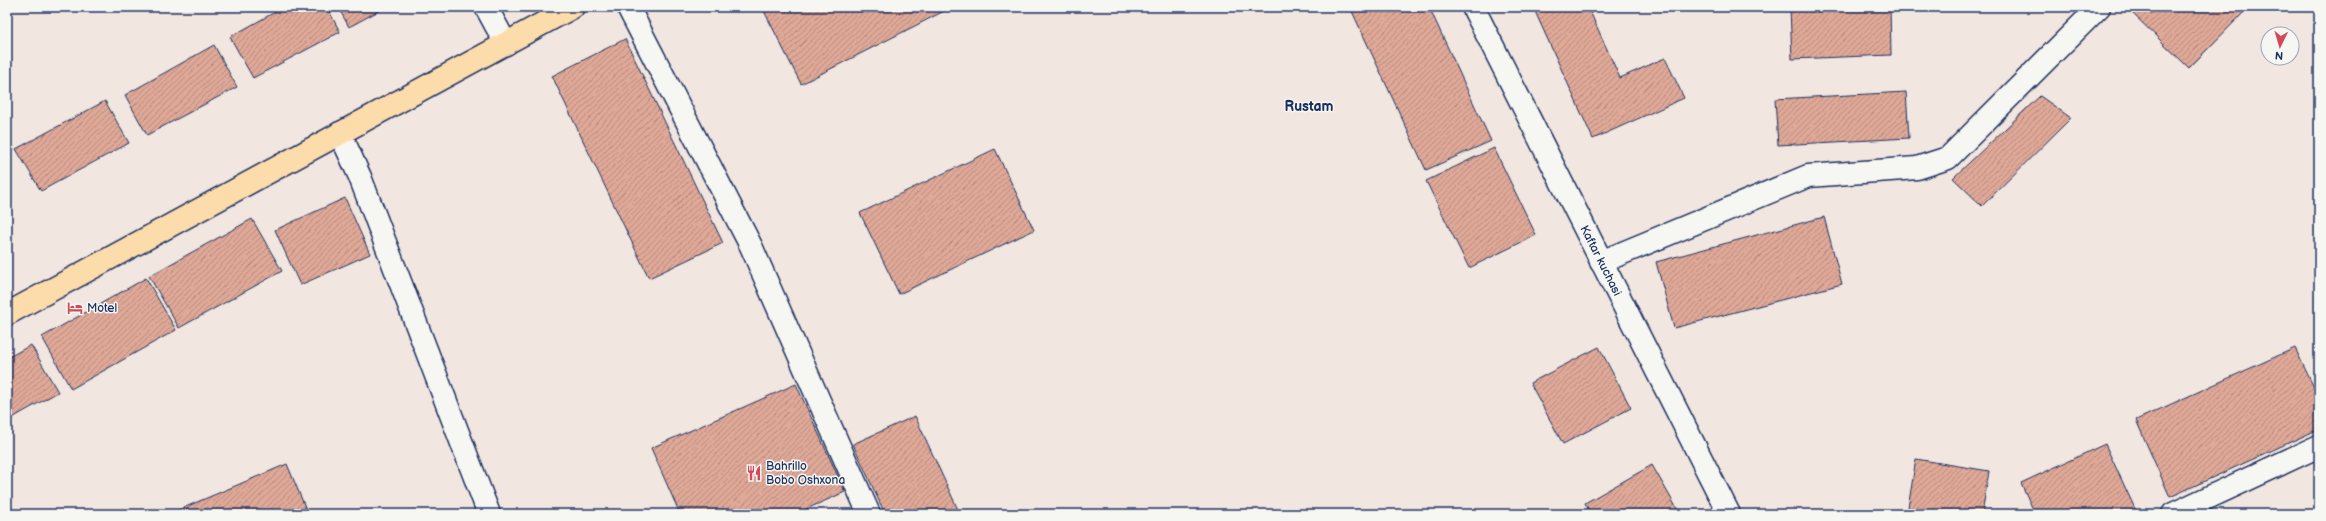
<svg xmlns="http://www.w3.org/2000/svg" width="2326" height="521" font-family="'Balsamiq Sans',sans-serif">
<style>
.building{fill:url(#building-hatch);stroke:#1b2f5e}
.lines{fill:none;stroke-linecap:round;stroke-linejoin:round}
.minor-casing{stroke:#1b2f5e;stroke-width:25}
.major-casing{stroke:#1b2f5e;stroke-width:25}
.minor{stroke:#f6f6f2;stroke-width:22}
.major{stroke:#fddcac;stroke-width:22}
.labels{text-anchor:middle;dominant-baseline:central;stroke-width:3;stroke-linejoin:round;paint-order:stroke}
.street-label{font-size:12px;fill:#1b2f5e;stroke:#f6f6f2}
.poi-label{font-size:12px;fill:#1b2f5e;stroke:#f6f6f2;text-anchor:start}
.quarter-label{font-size:14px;font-weight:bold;fill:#1b2f5e;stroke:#f6f6f2}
</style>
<defs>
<pattern id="building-hatch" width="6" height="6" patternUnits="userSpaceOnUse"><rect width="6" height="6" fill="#dfa897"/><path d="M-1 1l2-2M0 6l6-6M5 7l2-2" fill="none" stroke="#b4897e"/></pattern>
</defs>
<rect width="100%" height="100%" fill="#f1e6e0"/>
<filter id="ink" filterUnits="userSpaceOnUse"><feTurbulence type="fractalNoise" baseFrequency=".025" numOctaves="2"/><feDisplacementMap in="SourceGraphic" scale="8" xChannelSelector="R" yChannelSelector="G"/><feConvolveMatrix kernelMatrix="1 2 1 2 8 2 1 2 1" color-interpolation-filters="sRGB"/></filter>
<g filter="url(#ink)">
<path class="building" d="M284,7H327L340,32L253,78L230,37Z
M338,7H386L349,27Z
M762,7H952L801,84Z
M1350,7H1429L1491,141L1426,170Z
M1533,7H1588L1620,78L1665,58L1684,98L1593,139Z
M1790,7H1890L1891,55L1792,59Z
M2134,7H2249L2189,68L2130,11Z
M625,39L723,243L649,278L552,76Z
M214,45L237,87L147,135L125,95Z
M1906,92L1909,138L1778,145L1775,99Z
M2040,96L2071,118L1982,206L1953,178Z
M105,101L129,143L41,191L16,149Z
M1494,148L1536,235L1469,268L1426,181Z
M995,149L1034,230L899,294L860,213Z
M345,198L370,254L300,285L275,230Z
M1824,217L1842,284L1674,328L1656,262Z
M252,219L282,271L179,328L149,276Z
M146,278L176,330L71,389L42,337Z
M31,345L58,392L7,421V358Z
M1599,347L1631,408L1563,444L1530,383Z
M2295,348L2319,398V429L2170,497L2136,420Z
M796,384L845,492L795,514H680L651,448Z
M915,416L960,514H885L853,444Z
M2105,444L2137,513L2035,514L2021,483Z
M1916,459L1989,471L1982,514H1907Z
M287,464L308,514H169Z
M1652,465L1680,514H1591L1585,503Z"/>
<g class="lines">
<g class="minor-casing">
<g id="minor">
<path d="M486,7L506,44"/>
<path d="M628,7L751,246L869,514"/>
<path id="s1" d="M1473,7L1729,514"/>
<path d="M340,133L360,177L489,514"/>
<path d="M1601,262L1808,176L1917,168L1948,158L2099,7"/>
<path d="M2173,514L2319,446"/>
</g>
</g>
<g class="major-casing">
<path id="major" d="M7,314L573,7"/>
</g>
<use href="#minor" class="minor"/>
<use href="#major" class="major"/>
</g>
</g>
<defs>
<g id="hotel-bare" transform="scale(1.2)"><path d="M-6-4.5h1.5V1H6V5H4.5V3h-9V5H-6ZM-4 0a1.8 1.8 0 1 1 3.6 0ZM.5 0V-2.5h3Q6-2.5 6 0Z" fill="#d1495b" stroke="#f6f6f2" stroke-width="2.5" paint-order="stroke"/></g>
<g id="restaurant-bare" transform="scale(1.2)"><path d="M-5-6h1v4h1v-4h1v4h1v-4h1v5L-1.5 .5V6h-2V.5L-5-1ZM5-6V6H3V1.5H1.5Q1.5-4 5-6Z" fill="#d1495b" stroke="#f6f6f2" stroke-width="2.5" paint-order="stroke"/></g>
</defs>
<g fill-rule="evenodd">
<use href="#hotel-bare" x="75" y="308"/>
<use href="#restaurant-bare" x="754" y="473"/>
</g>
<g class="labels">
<g class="street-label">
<text stroke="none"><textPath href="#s1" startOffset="284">Kaftar kuchasi</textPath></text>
</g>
<g class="poi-label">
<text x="87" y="308">Motel</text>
<text x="766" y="466">Bahrillo<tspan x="766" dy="14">Bobo Oshxona</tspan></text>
</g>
<g class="quarter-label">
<text x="1309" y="106">Rustam</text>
</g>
</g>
<rect width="2326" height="521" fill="none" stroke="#f6f6f2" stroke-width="24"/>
<rect x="12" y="12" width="2302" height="497" fill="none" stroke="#1b2f5e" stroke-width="1.5" filter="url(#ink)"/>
<g transform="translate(2280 46) rotate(185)"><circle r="19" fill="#f6f6f2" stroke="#9ea6b7"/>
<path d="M0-3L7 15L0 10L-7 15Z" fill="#d1495b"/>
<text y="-6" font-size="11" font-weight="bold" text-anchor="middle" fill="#1b2f5e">N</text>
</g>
</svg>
